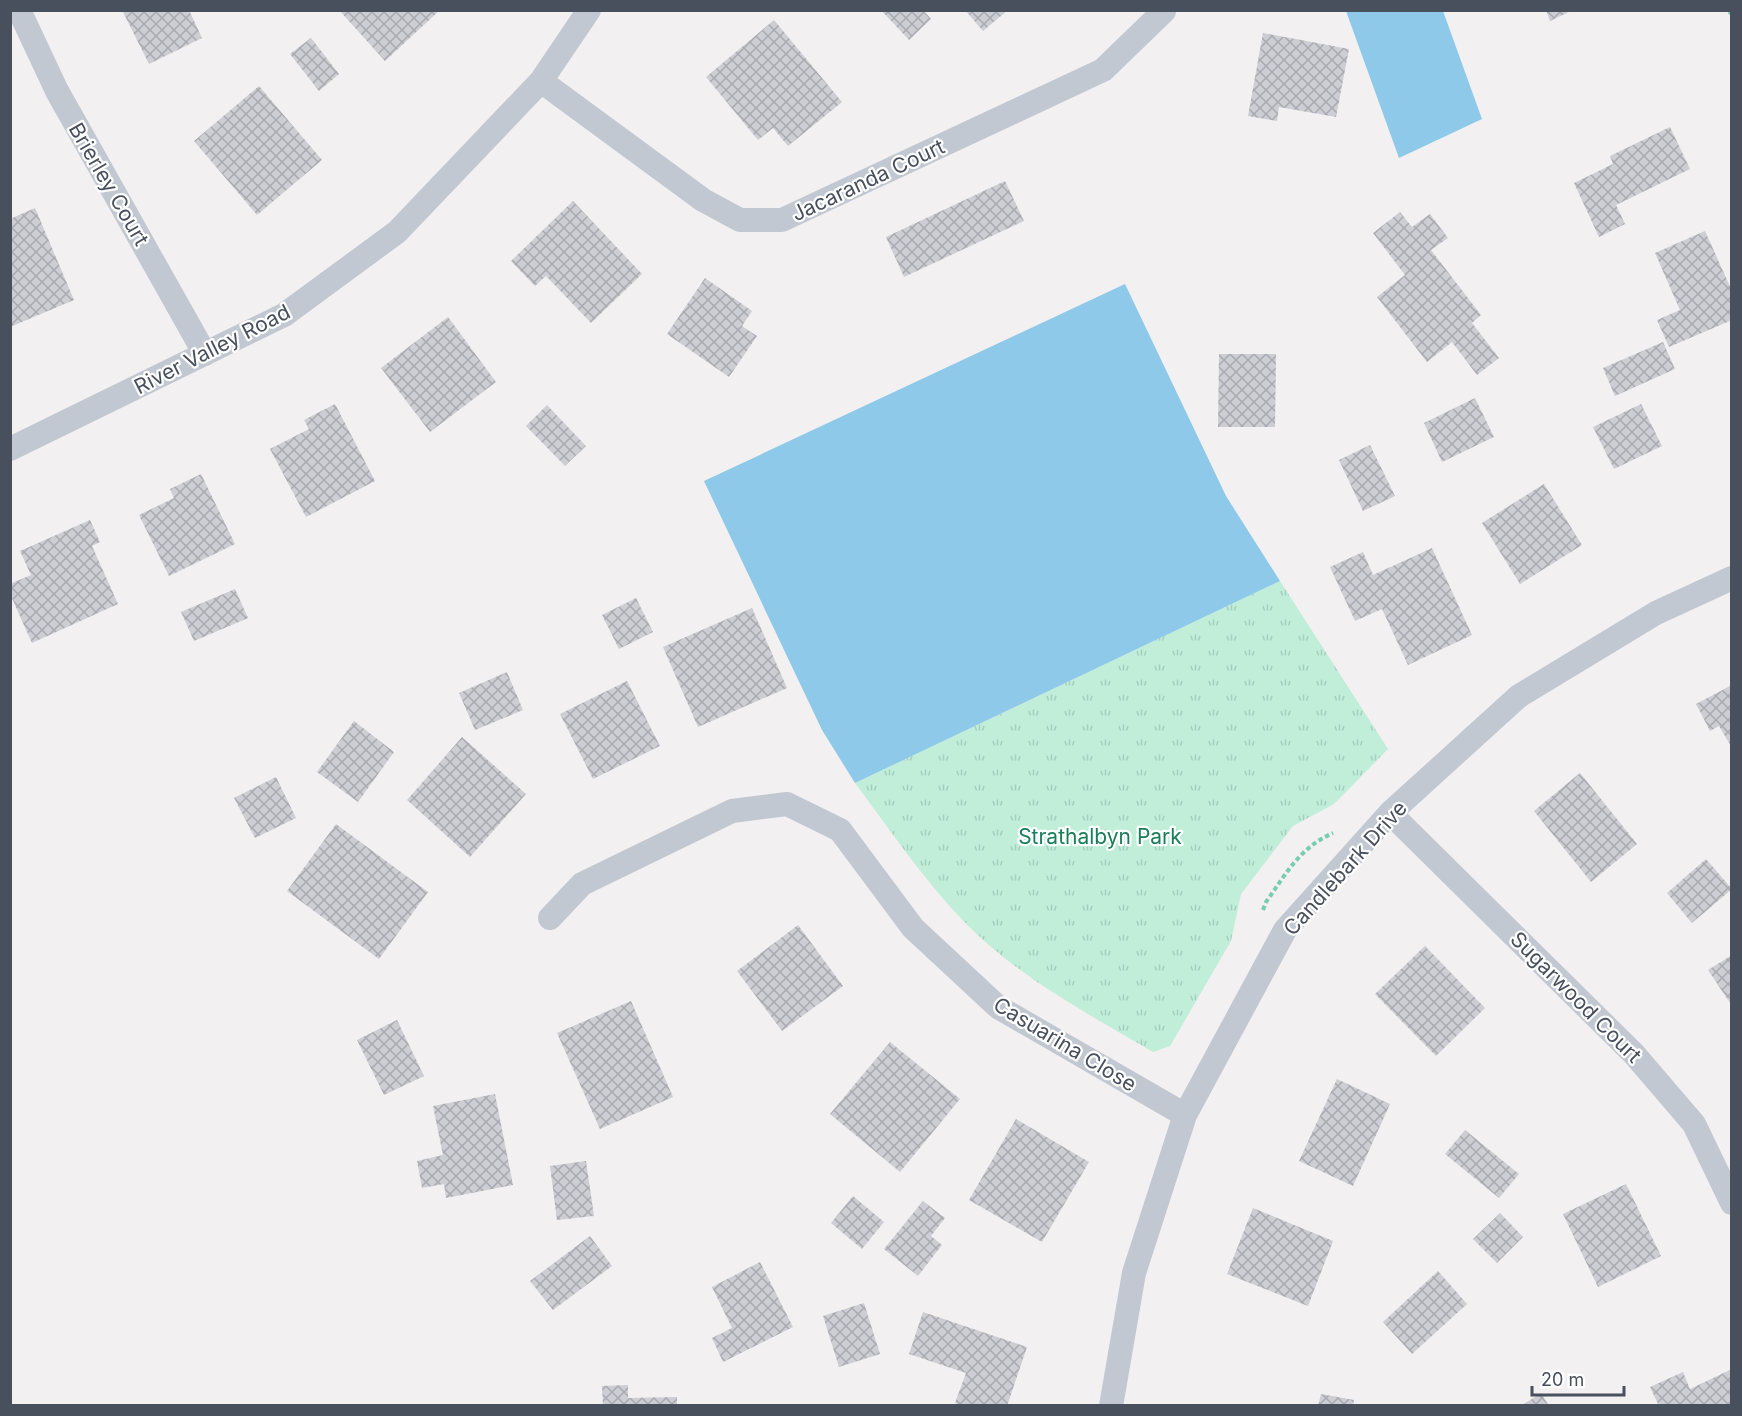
<svg xmlns="http://www.w3.org/2000/svg" width="1742" height="1416" font-family="Inter,sans-serif">
<style>
.park{fill:url(#park-tufts)}
.water{fill:#8ec9ea}
.building{fill:url(#building-cross-hatch)}
.lines{fill:none;stroke-linecap:round;stroke-linejoin:round}
.path{stroke:#78ccaf;stroke-width:4;stroke-dasharray:4.5 3;stroke-linecap:butt}
.minor{stroke:#c1c8d1;stroke-width:24}
.labels{text-anchor:middle;dominant-baseline:central;stroke-width:4.5;stroke-linejoin:round;paint-order:stroke}
.street-label{font-size:21px;fill:#48505d;stroke:#fff}
.park-label{font-size:21px;fill:#197e5a;stroke:#fff}
</style>
<defs>
<pattern id="park-tufts" width="24" height="20" patternUnits="userSpaceOnUse" patternTransform="scale(1.5)"><rect width="24" height="20" fill="#c0eed9"/><path d="M3 7l-1-3M5 7V3M7 7l1-3M15 17l-1-3M17 17v-4M19 17l1-3" fill="none" stroke="#a6cebd"/></pattern>
<pattern id="building-cross-hatch" width="8" height="8" patternUnits="userSpaceOnUse" patternTransform="scale(1.5)"><rect width="8" height="8" fill="#cdced4"/><path d="M0 0l8 8M0 8l8-8" fill="none" stroke="#a8aaaf"/></pattern>
</defs>
<rect width="100%" height="100%" fill="#f2f0f0"/>
<path class="park" d="M1280,581L1388,749L1334,804L1293,826L1241,894L1231,941L1170,1046L1153,1052C1097,1019 1038,988 989,945C936,899 897,839 855,783Z"/>
<path class="water" d="M1346,11H1443L1482,119L1399,158Z
M1125,284L1226,496L1280,581L855,783L822,730L704,481Z"/>
<path class="building" d="M122,10H189L202,38L149,64Z
M339,10H440L385,61Z
M881,10H923L931,19L909,40Z
M965,10H1008L983,31Z
M1546,10H1573L1550,21Z
M774,20L842,102L788,146L773,128L758,140L706,77Z
M1263,33L1349,49L1336,117L1279,107L1277,121L1248,116Z
M311,38L339,74L319,91L290,54Z
M259,86L322,160L257,215L194,141Z
M1670,127L1690,169L1616,205L1625,224L1599,237L1574,183L1613,164L1610,156Z
M1005,181L1024,221L904,277L886,237Z
M573,201L642,274L591,323L546,276L535,286L511,261Z
M35,208L74,300L10,327V219Z
M1400,212L1412,227L1430,214L1448,238L1431,250L1481,315L1472,323L1499,358L1477,375L1452,342L1427,362L1377,297L1405,275L1373,233Z
M1705,231L1732,291V320L1669,347L1657,320L1680,310L1655,253Z
M705,278L752,311L742,326L757,336L729,377L667,334Z
M448,317L496,382L430,432L381,368Z
M1663,342L1675,369L1615,396L1603,368Z
M1219,354H1276L1275,427H1218Z
M1475,398L1494,437L1442,462L1424,423Z
M335,404L375,481L306,517L270,449L309,429L304,420Z
M1641,404L1662,446L1614,469L1593,427Z
M547,405L586,446L565,466L526,426Z
M1370,445L1395,496L1363,511L1339,460Z
M201,474L235,544L169,576L139,515L174,498L170,489Z
M1544,484L1582,545L1520,584L1482,523Z
M90,520L100,542L92,546L118,604L32,643L10,594V584L31,575L20,551Z
M1432,548L1472,635L1408,665L1382,609L1355,621L1330,567L1363,552L1373,575Z
M235,589L248,618L194,641L181,612Z
M636,598L653,632L619,649L602,615Z
M752,608L787,688L698,727L663,647Z
M507,672L523,710L475,730L459,693Z
M627,681L660,746L593,779L560,714Z
M1732,685V748L1719,726L1710,731L1696,704Z
M354,721L394,752L358,802L317,772Z
M462,737L526,794L470,857L407,800Z
M1580,773L1637,844L1591,882L1534,811Z
M276,777L296,818L255,838L234,798Z
M336,824L428,892L379,959L287,891Z
M1706,859L1732,889L1692,923L1667,893Z
M798,925L843,986L782,1031L737,971Z
M1425,946L1485,1008L1436,1056L1375,994Z
M1732,955V1006L1708,970Z
M631,1001L673,1097L600,1129L557,1033Z
M397,1020L424,1076L384,1095L357,1040Z
M890,1042L960,1099L900,1172L830,1114Z
M1337,1079L1390,1104L1353,1186L1299,1161Z
M495,1094L513,1185L446,1198L444,1184L422,1188L417,1161L443,1155L433,1106Z
M1016,1119L1089,1162L1042,1242L969,1200Z
M1465,1130L1519,1174L1499,1198L1445,1154Z
M586,1161L594,1216L557,1220L550,1166Z
M1626,1184L1661,1256L1598,1287L1563,1214Z
M853,1196L884,1222L862,1249L831,1223Z
M923,1201L945,1218L931,1236L942,1245L918,1276L884,1249Z
M1253,1208L1333,1241L1308,1306L1227,1274Z
M1500,1213L1523,1237L1497,1263L1473,1239Z
M590,1236L612,1266L553,1310L530,1281Z
M760,1262L793,1327L723,1362L712,1338L732,1328L712,1287Z
M1438,1271L1467,1304L1412,1354L1383,1322Z
M864,1303L880,1354L839,1367L823,1316Z
M923,1312L1027,1347L1007,1406H964L955,1403L966,1373L909,1354Z
M1732,1369V1406H1659L1650,1387L1683,1372L1690,1389Z
M628,1385V1398L677,1397V1406H603L602,1386Z
M1541,1393L1549,1406H1521Z
M1321,1394L1354,1400L1353,1406H1318Z"/>
<g class="lines">
<path class="path" d="M1729,10L1732,16
M1263,910L1266,902C1286,874 1299,848 1333,833"/>
<path class="minor" d="M19,10L57,91L205,354
M541,81L703,200L740,220H782L1103,70L1164,11
M10,449L284,315L397,232L541,81L589,10
M1390,813L1634,1054L1694,1124L1732,1203
M550,918L582,884L732,811L787,804L840,830L913,928L998,1007L1185,1115
M1111,1406L1134,1273L1185,1115L1285,930L1390,813L1519,696L1656,613L1732,578"/>
</g>
<g class="labels">
<g class="street-label">
<text transform="translate(868 180) rotate(-25)">Jacaranda Court</text>
<text transform="translate(109 184) rotate(60)">Brierley Court</text>
<text transform="translate(212 349) rotate(-27)">River Valley Road</text>
<text transform="translate(1345 868) rotate(-48)">Candlebark Drive</text>
<text transform="translate(1576 997) rotate(45)">Sugarwood Court</text>
<text transform="translate(1065 1044) rotate(31)">Casuarina Close</text>
</g>
<g class="park-label">
<text x="1100" y="836">Strathalbyn Park</text>
</g>
</g>
<rect width="1742" height="1416" fill="none" stroke="#48505d" stroke-width="24"/>
<path d="M1532 1386v9h92v-9" fill="none" stroke="#48505d" stroke-width="3"/>
<text x="1541" y="1386" font-size="18" fill="#48505d" stroke="#ffffff" stroke-width="4.5" paint-order="stroke">20 m</text>
</svg>
